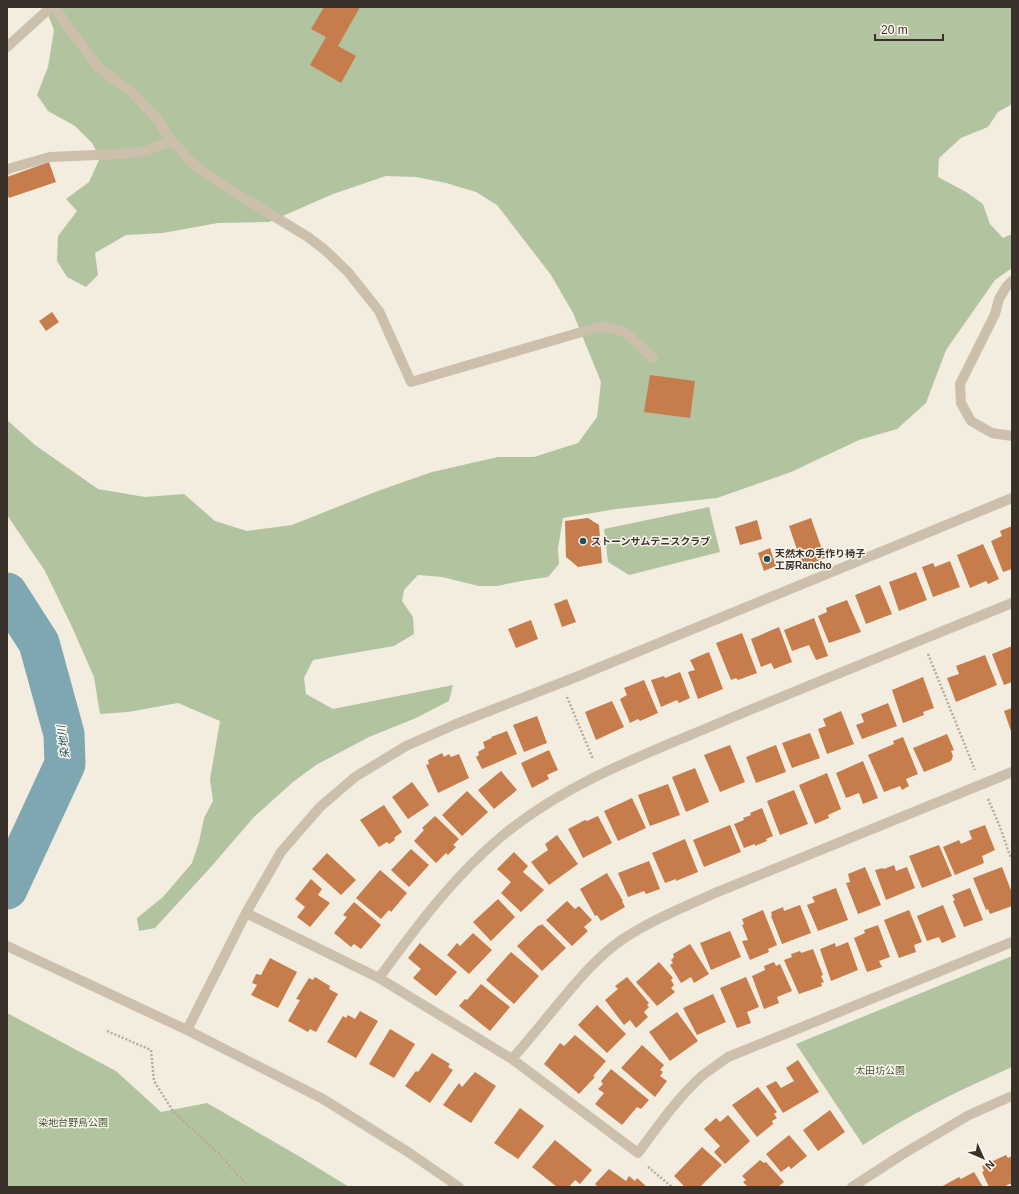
<svg xmlns="http://www.w3.org/2000/svg" width="1019" height="1194" font-family="Helvetica,'Noto Sans JP',sans-serif">
<style>
.green{fill:#b1c39f}
.lines{fill:none;stroke-linecap:round;stroke-linejoin:round}
.river{stroke:#7fa7b1;stroke-width:41}
.building{fill:#c67c4b}
.path{stroke:#b8aa95;stroke-width:2.5;stroke-dasharray:2 2;stroke-linecap:butt}
.minor{stroke:#ccbfab;stroke-width:10}
.poi-dot{fill:#1f4f5c;stroke:#fbf6ed;stroke-width:1.5}
.labels{text-anchor:middle;dominant-baseline:central;stroke-width:3;stroke-linejoin:round;paint-order:stroke}
.poi-label{font-size:10px;font-weight:bold;fill:#3a322a;stroke:#fbf6ed;text-anchor:start}
.park-label{font-size:10px;fill:#42582e;stroke:#fbf6ed}
.water-label{font-size:11px;font-style:italic;fill:#1f4f5c;stroke:#fbf6ed}
</style>
<rect width="100%" height="100%" fill="#f3ede0"/>
<path class="green" d="M45,7H1012V104L998,112L988,127L961,138L939,158L938,177L966,192L983,204L990,224L1003,238L1012,234V268L995,280L946,350L926,403L897,429L859,440L791,472L717,498L616,509L563,518L558,548L559,564L548,577L521,581L497,586H479L442,577L418,575L404,590L402,601L413,617L414,634L394,646L313,660L304,678L306,694L333,709L453,685L449,701L416,718L369,737L316,765L293,782L254,817L210,868L155,928L139,931L137,918L163,897L192,863L199,842L204,818L213,801L210,779L220,721L178,703L128,712L100,714L94,677L72,627L45,571L7,515V420L35,445L98,489L145,497L184,494L215,521L247,531L292,525L375,492L432,472L498,457H534L578,443L597,417L601,382L573,313L551,275L497,205L476,192L446,183L416,177L386,176L333,194L269,222L218,223L163,233L126,235L95,253L98,275L86,287L67,277L57,261L58,236L77,211L66,199L89,182L100,158L92,143L75,126L48,111L37,95L48,67L54,30Z
M709,507L720,552L629,575L608,562L604,529Z
M1012,956V1067C960,1090 910,1114 863,1145L796,1044Z
M7,1013L116,1071L161,1112L207,1103L302,1158L349,1187H7Z"/>
<g class="lines">
<path class="river" d="M7,593L39,643L64,734L65,764L7,889"/>
</g>
<path class="building" d="M324,7H360L338,46L356,56L341,83L310,65L326,37L311,29Z
M49,162L56,182L9,198L7,194V177Z
M52,312L59,322L46,331L39,321Z
M650,375L695,381L690,418L644,412Z
M588,518L599,525L602,563L578,567L566,557L565,521Z
M811,518L825,558L803,567L789,526Z
M757,520L762,539L740,545L735,527Z
M1012,526V569L1003,572L991,541L1002,536L1000,531Z
M983,544L999,579L988,584L986,581L970,588L957,555Z
M770,548L776,566L764,571L758,553Z
M950,561L960,587L933,597L922,567L933,563L935,567Z
M916,572L927,600L899,611L889,582Z
M880,585L892,614L866,624L855,595Z
M567,599L576,622L562,627L554,604Z
M847,600L861,632L829,643L818,616L827,612L826,608Z
M814,618L828,656L816,660L809,645L792,651L784,630Z
M531,620L538,639L516,648L508,629Z
M779,627L792,662L774,669L771,663L761,667L751,639Z
M742,633L757,673L738,680L736,678L731,680L716,643Z
M1012,646V682L1004,685L992,654Z
M709,652L723,689L698,699L688,672L695,670L690,660Z
M985,655L997,685L956,702L947,678L959,674L956,666Z
M680,672L690,698L679,703L677,700L661,707L651,680L664,676L665,678Z
M923,677L934,708L923,712L924,715L903,723L892,690Z
M644,680L658,713L640,721L638,719L630,723L620,699L627,695L624,688Z
M612,701L624,727L596,740L585,712Z
M888,703L897,726L862,739L856,725L864,722L861,714Z
M1012,708V734L1004,711Z
M841,711L854,744L827,754L818,729L826,726L823,719Z
M537,716L547,743L524,752L513,725Z
M507,731L517,754L482,769L476,757L479,755L478,752L485,748L483,742L492,738L491,737Z
M810,733L820,758L792,768L782,743Z
M947,734L954,750L951,751L953,756L951,761L924,772L913,748Z
M903,737L918,774L906,779L909,786L902,790L900,786L884,792L868,755L894,744L893,741Z
M730,745L745,782L720,792L704,755Z
M776,745L786,772L756,783L746,757Z
M549,750L558,770L547,775L549,779L532,788L521,763Z
M442,753L444,757L449,754L451,757L459,754L469,778L438,793L426,765L429,764L428,760Z
M863,761L878,798L863,804L859,793L846,798L836,773Z
M695,768L709,802L686,812L672,777Z
M501,771L517,790L494,809L478,790Z
M827,773L841,809L828,815L829,818L815,824L799,785Z
M412,782L429,805L408,819L392,797Z
M668,784L680,815L650,826L638,795Z
M794,790L808,824L780,835L767,801Z
M467,791L488,812L462,836L442,815Z
M632,798L646,828L618,841L604,811Z
M384,805L402,832L394,838L395,840L389,844L387,842L379,847L360,820Z
M762,808L773,836L766,839L767,841L755,846V844L744,848L734,824L744,820L743,818L751,815L750,813Z
M435,816L459,839L453,845L456,847L448,855L446,853L436,863L414,841L424,830L422,828Z
M598,816L612,843L583,858L568,829L585,820L587,821Z
M730,825L741,852L704,867L693,840Z
M985,825L995,850L982,856L984,863L955,875L943,847L959,840L961,844L972,839L969,831Z
M557,835L578,864L549,885L531,862L548,850L545,844Z
M685,839L698,872L676,881V879L665,883L652,853Z
M939,845L952,876L922,888L909,856Z
M411,849L429,865L409,887L391,870Z
M514,852L528,866L523,872L544,890L521,912L501,893L511,882L497,869Z
M327,853L356,880L341,895L312,869Z
M649,861L660,889L646,894L644,891L628,897L618,873Z
M894,865L896,871L907,867L915,888L886,900L875,870L883,868L884,869Z
M865,867L881,905L858,914L846,883L850,882L848,874Z
M1002,867L1012,893V906L990,914L988,909L986,910L973,878Z
M380,870L407,893L391,912L389,910L381,919L356,898Z
M607,873L623,901H622L625,907L601,921L597,915L595,916L580,889Z
M311,879L322,889L318,895L330,903L310,927L297,917L305,907L295,899Z
M836,888L848,920L818,931L807,905L815,902L812,897Z
M970,888L983,920L964,927L953,901L955,900L952,895Z
M498,899L515,917L491,941L473,922Z
M567,901L575,909L579,906L592,920L584,927L588,931L572,946L546,920Z
M354,902L381,925L361,949L354,944L351,947L334,933L347,917L343,915Z
M800,905L811,933L782,944L771,916L772,915L771,912L783,907L784,911Z
M943,905L956,937L942,943L939,937L927,941L917,916Z
M763,910L777,945L768,949L769,952L750,960L742,941L748,940L742,925L744,924L742,919Z
M909,910L922,942L914,945L916,952L899,958L884,920Z
M542,924L566,948L542,971L517,946L539,925L540,926Z
M878,925L890,957L879,961L882,967L867,972L854,938L865,933L864,930Z
M730,931L741,957L711,970L700,943Z
M473,933L492,950L469,974L447,955L457,943L460,946Z
M848,942L858,970L831,981L820,949L835,943L836,947Z
M420,943L457,972L436,996L413,978L421,969L408,958Z
M690,944L709,974L694,983L691,977L681,983L670,965L673,963L671,960L674,957L673,954Z
M813,949L823,975L821,976L824,982L821,983L822,986L799,994L784,960L792,957L791,954L800,951L801,953Z
M511,952L539,976L514,1004L486,980Z
M270,958L297,972L278,1008L251,995L257,985L252,983L256,974L261,975Z
M659,962L673,978L671,980L674,985L671,988L675,992L657,1006L636,982Z
M774,962L776,966L780,964L792,991L777,997L779,1003L764,1009L752,976L765,970L764,966Z
M315,977L330,986L329,989L338,994L316,1032L310,1029L308,1032L288,1021L300,1000L296,999L309,978L313,980Z
M627,977L649,1003L647,1005L649,1007L644,1012L648,1017L636,1028L630,1020L624,1025L605,1000L618,989L615,986Z
M746,977L759,1007L747,1012L751,1023L737,1028L720,988Z
M481,984L510,1007L490,1031L459,1006L465,999L467,1000Z
M713,994L726,1022L697,1035L683,1008Z
M597,1005L626,1034L607,1053L578,1025Z
M360,1011L378,1021L356,1058L327,1042L343,1016L346,1018L348,1015L355,1019Z
M677,1012L698,1041L670,1061L649,1032Z
M390,1029L415,1044L394,1078L369,1064Z
M575,1035L606,1061L593,1076L595,1077L579,1094L544,1064L560,1043L564,1046Z
M642,1045L664,1065L660,1070L663,1072L660,1076L667,1081L655,1097L621,1068Z
M432,1053L450,1064L448,1067L453,1070L430,1103L405,1086L416,1071L418,1072Z
M798,1060L819,1092L783,1113L766,1086L776,1081L781,1088L794,1081L786,1068Z
M611,1069L649,1100L641,1109L637,1107L622,1125L595,1104L604,1093L598,1089L603,1084L601,1081Z
M475,1072L496,1086L471,1123L443,1105L459,1083L462,1087Z
M758,1087L777,1112L774,1114L777,1118L772,1121L773,1124L757,1137L732,1105Z
M520,1108L544,1126L518,1159L494,1143Z
M830,1110L845,1132L818,1151L803,1130Z
M728,1115L750,1141L725,1164L714,1152L720,1146L704,1129L716,1118L720,1122Z
M789,1135L807,1156L791,1169L789,1166L781,1172L766,1154Z
M555,1140L592,1170L580,1184L575,1180L569,1187H557L532,1167Z
M702,1147L722,1165L700,1187H685L674,1176Z
M1006,1155L1008,1158L1012,1156V1183L1003,1187H989L982,1172L984,1171L982,1166Z
M760,1160L764,1163L766,1162L784,1182L778,1187H748L743,1182L746,1180L742,1176Z
M609,1169L626,1181L629,1176L635,1181L637,1178L647,1187H598L595,1184Z
M974,1172L983,1187H941L959,1177L961,1179Z"/>
<g class="lines">
<path class="path" d="M928,654L975,770
M567,697L593,759
M988,799L1000,827L1009,853L1012,859
M107,1031L151,1050L154,1081L173,1111L218,1153L249,1187
M648,1167L672,1187"/>
<path class="minor" d="M55,7L68,27L99,68L134,94L157,119L168,136L192,163L221,184L308,237L325,250L348,272L379,311L411,382L602,326L625,332L653,358
M7,47L51,7
M7,170L11,168L50,157L120,154L145,151L173,141
M1012,281L1006,287L999,299L995,314L960,384L961,403L971,421L992,433L1012,436
M246,913L379,978L512,1059L638,1153C658,1126 678,1097 703,1075C711,1069 720,1063 728,1057L1012,942
M7,946L187,1030L323,1099L408,1152L459,1187
M379,978C416,927 454,876 502,836C566,783 643,755 719,723C816,682 914,643 1012,603
M187,1030L246,913L281,852L320,807L355,777L406,746L456,724L576,677L1012,498
M512,1059C528,1041 543,1022 559,1003C578,980 598,956 623,939C652,920 684,907 715,893L1012,772
M852,1187L903,1154L969,1115L1012,1096"/>
</g>
<g class="poi-dot">
<circle cx="583" cy="541" r="4"/>
<circle cx="767" cy="559" r="4"/>
</g>
<g class="labels">
<g class="poi-label">
<text x="591" y="541">ストーンサムテニスクラブ</text>
<text x="775" y="553">天然木の手作り椅子<tspan x="775" dy="12">工房Rancho</tspan></text>
</g>
<g class="park-label">
<text x="880" y="1070">太田坊公園</text>
<text x="73" y="1122">染地台野鳥公園</text>
</g>
<g class="water-label">
<text transform="translate(63 742) rotate(-97)">染地川</text>
</g>
</g>
<rect width="1019" height="1194" fill="none" stroke="#3a322a" stroke-width="16"/>
<g transform="translate(983 1158) rotate(135)" stroke="#fbf6ed" stroke-width="3" paint-order="stroke">
<path d="M0-3L7 15L0 10L-7 15Z" fill="#3a322a"/>
<text y="-6" font-size="11" font-weight="bold" text-anchor="middle" fill="#3a322a">N</text>
</g>
<path d="M875 34v6h68v-6" fill="none" stroke="#3a322a" stroke-width="2"/>
<text x="881" y="34" font-size="12" fill="#3a322a" stroke="#fbf6ed" stroke-width="3" paint-order="stroke">20 m</text>
</svg>
